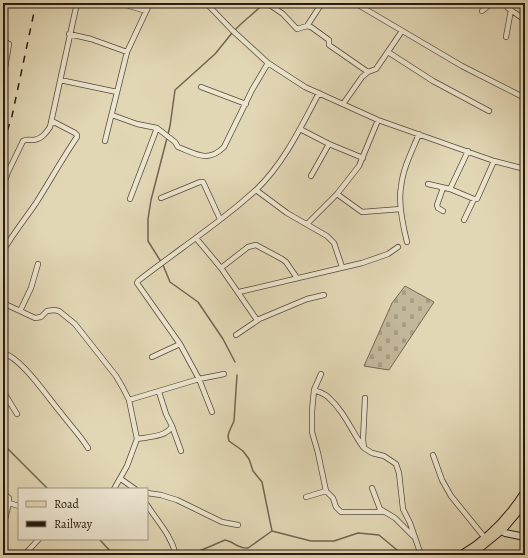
<svg xmlns="http://www.w3.org/2000/svg" width="528" height="558" font-family="Alegreya,serif">
<style>
.cemetery{fill:url(#cemetery-stones);stroke:#756955}
.lines{fill:none;stroke-linecap:round;stroke-linejoin:round}
.stream{stroke:#726552;stroke-width:1.5}
.street-casing{stroke:#564a3a;stroke-width:6}
.secondary-casing{stroke:#281b11;stroke-width:8}
.primary-casing{stroke:#281b11;stroke-width:9}
.street{stroke:#ece5cf;stroke-width:4.5}
.secondary{stroke:#ece5cf;stroke-width:6}
.primary{stroke:#e2d7b5;stroke-width:7}
.rail{stroke:#281b11;stroke-width:1.5;stroke-dasharray:7 7;stroke-linecap:butt}
</style>
<defs>
<pattern id="cemetery-stones" width="16" height="16" patternUnits="userSpaceOnUse"><rect width="16" height="16" fill="#c2b799"/><path d="M2 7V4a2 2 0 0 1 4 0v3zM10 15v-3a2 2 0 0 1 4 0v3z" fill="#a79d83"/></pattern>
</defs>
<rect width="100%" height="100%" fill="#e2d7b5"/>
<filter id="stains"><feTurbulence type="fractalNoise" baseFrequency=".005" numOctaves="4"/><feColorMatrix values="0 0 0 0 .2 0 0 0 0 .09 0 0 0 0 .02 0 0 0 .5 -.17"/></filter>
<radialGradient id="worn" r=".72"><stop offset=".6" stop-color="#630" stop-opacity="0"/><stop offset="1" stop-color="#630" stop-opacity=".3"/></radialGradient>
<path class="cemetery" d="M405,286L434,302L389,370L364,366L392,303Z"/>
<g class="lines">
<path class="stream" d="M235,30C244,20 255,13 264,3
M168,134L170,126L175,90L215,54L232,33
M167,138L151,200L148,219V241L163,265L170,282L198,302L223,339L235,362
M237,375L234,421L229,432L228,436L229,441L243,451L249,459L253,471L262,482L272,531
M3,437L8,449L48,489
M99,539L114,555
M190,555L225,540C233,541 238,549 248,548L272,531L311,541H334L358,533L379,535L403,555"/>
<g class="street-casing">
<path id="street" d="M120,3L146,11
M206,3L232,30L268,63L305,87L378,120L494,161L525,169
M267,3L283,14L297,29L307,26L311,27L329,40V45L368,72
M355,3L462,66L525,98
M505,3L508,8L525,20
M3,8L5,3
M482,11L492,3
M307,26L322,3
M69,34L91,39L127,52
M506,37L511,10
M3,41L9,44L3,80
M388,52L433,81L489,111
M60,80L117,92
M201,87L246,104
M343,104L362,77L368,72L376,69L402,31
M112,115L137,124L157,128L175,142L178,147C196,154 208,163 224,147L252,90L268,63
M300,129L329,144L363,158
M105,141L127,52L150,3
M311,176L329,144
M428,184L450,189L474,199H477L494,161
M3,186L8,172L23,141C27,139 28,140 32,140C41,140 46,133 50,127L77,3
M443,188L437,205L438,208L443,211
M450,189L468,151
M256,190L287,213L327,236L334,243L342,267
M337,194L362,212L401,209
M161,198L200,182H203L220,219
M130,199L157,128
M464,220L474,199
M307,224L337,194L359,166L378,120
M196,238L221,268L257,320L307,299L324,295
M407,242C403,226 398,203 401,187C403,168 412,151 419,134
M3,251C13,234 25,219 36,203C50,181 62,159 77,137V135L75,133L52,121
M221,268L248,247L256,245L282,259L286,262L297,278
M239,292L362,263L388,254L398,247
M3,303L35,318L41,317L47,311L54,310L59,311L75,324L116,376L123,388L129,400L137,439L127,466L114,489
M20,311L31,288L38,264
M236,335L258,320
M3,353C22,358 48,398 61,413C70,425 80,435 88,448
M152,357L180,344
M321,374L314,390L312,411V432L318,453L326,491L333,498L336,507L341,512H385
M314,390C319,392 325,394 328,397C344,411 351,430 363,447
M3,391L17,414
M365,398L363,440L364,448L372,453L384,456L396,464L399,473L403,509L410,523L421,555
M129,400L199,379L224,374
M212,412L199,379L180,344L137,283L138,281C165,260 194,240 221,219C233,210 245,200 256,190C284,163 301,127 319,93
M172,426L181,451
M137,439C147,437 167,437 172,426L166,414L159,392
M433,455L442,480L451,496L485,538
M121,479L135,489
M372,488L380,509L395,518L413,536
M3,493L9,498V503L3,527
M147,493L161,495L177,500L222,522L238,525
M306,497L326,491
M9,503L19,506
M147,505C158,522 171,535 176,555
M24,555L39,539"/>
</g>
<g class="secondary-casing">
<path id="secondary" d="M499,529L505,533L525,537"/>
</g>
<g class="primary-casing">
<path id="primary" d="M461,555C487,540 509,517 525,492
M471,555L503,529L525,503"/>
</g>
<use href="#street" class="street"/>
<use href="#secondary" class="secondary"/>
<use href="#primary" class="primary"/>
<path class="rail" d="M3,144L12,116L36,3"/>
</g>
<rect width="528" height="558" fill="none" stroke="#e2d7b5" stroke-width="16"/>
<rect x="4" y="4" width="520" height="550" fill="none" stroke="#281b11" stroke-width="2"/>
<rect x="8" y="8" width="512" height="542" fill="none" stroke="#281b11"/>
<rect x="18" y="488" width="130" height="52" fill="#ece5cf" stroke="#9e9483"/>
<rect x="26" y="501" width="20" height="6" fill="#e2d7b5" stroke="#9e9483"/>
<text x="54" y="508" font-size="12" fill="#281b11">Road</text>
<rect x="26" y="521" width="20" height="6" fill="#281b11" stroke="#9e9483"/>
<text x="54" y="528" font-size="12" fill="#281b11">Railway</text>
<rect width="100%" height="100%" filter="url(#stains)"/>
<rect width="100%" height="100%" fill="url(#worn)"/>
</svg>
